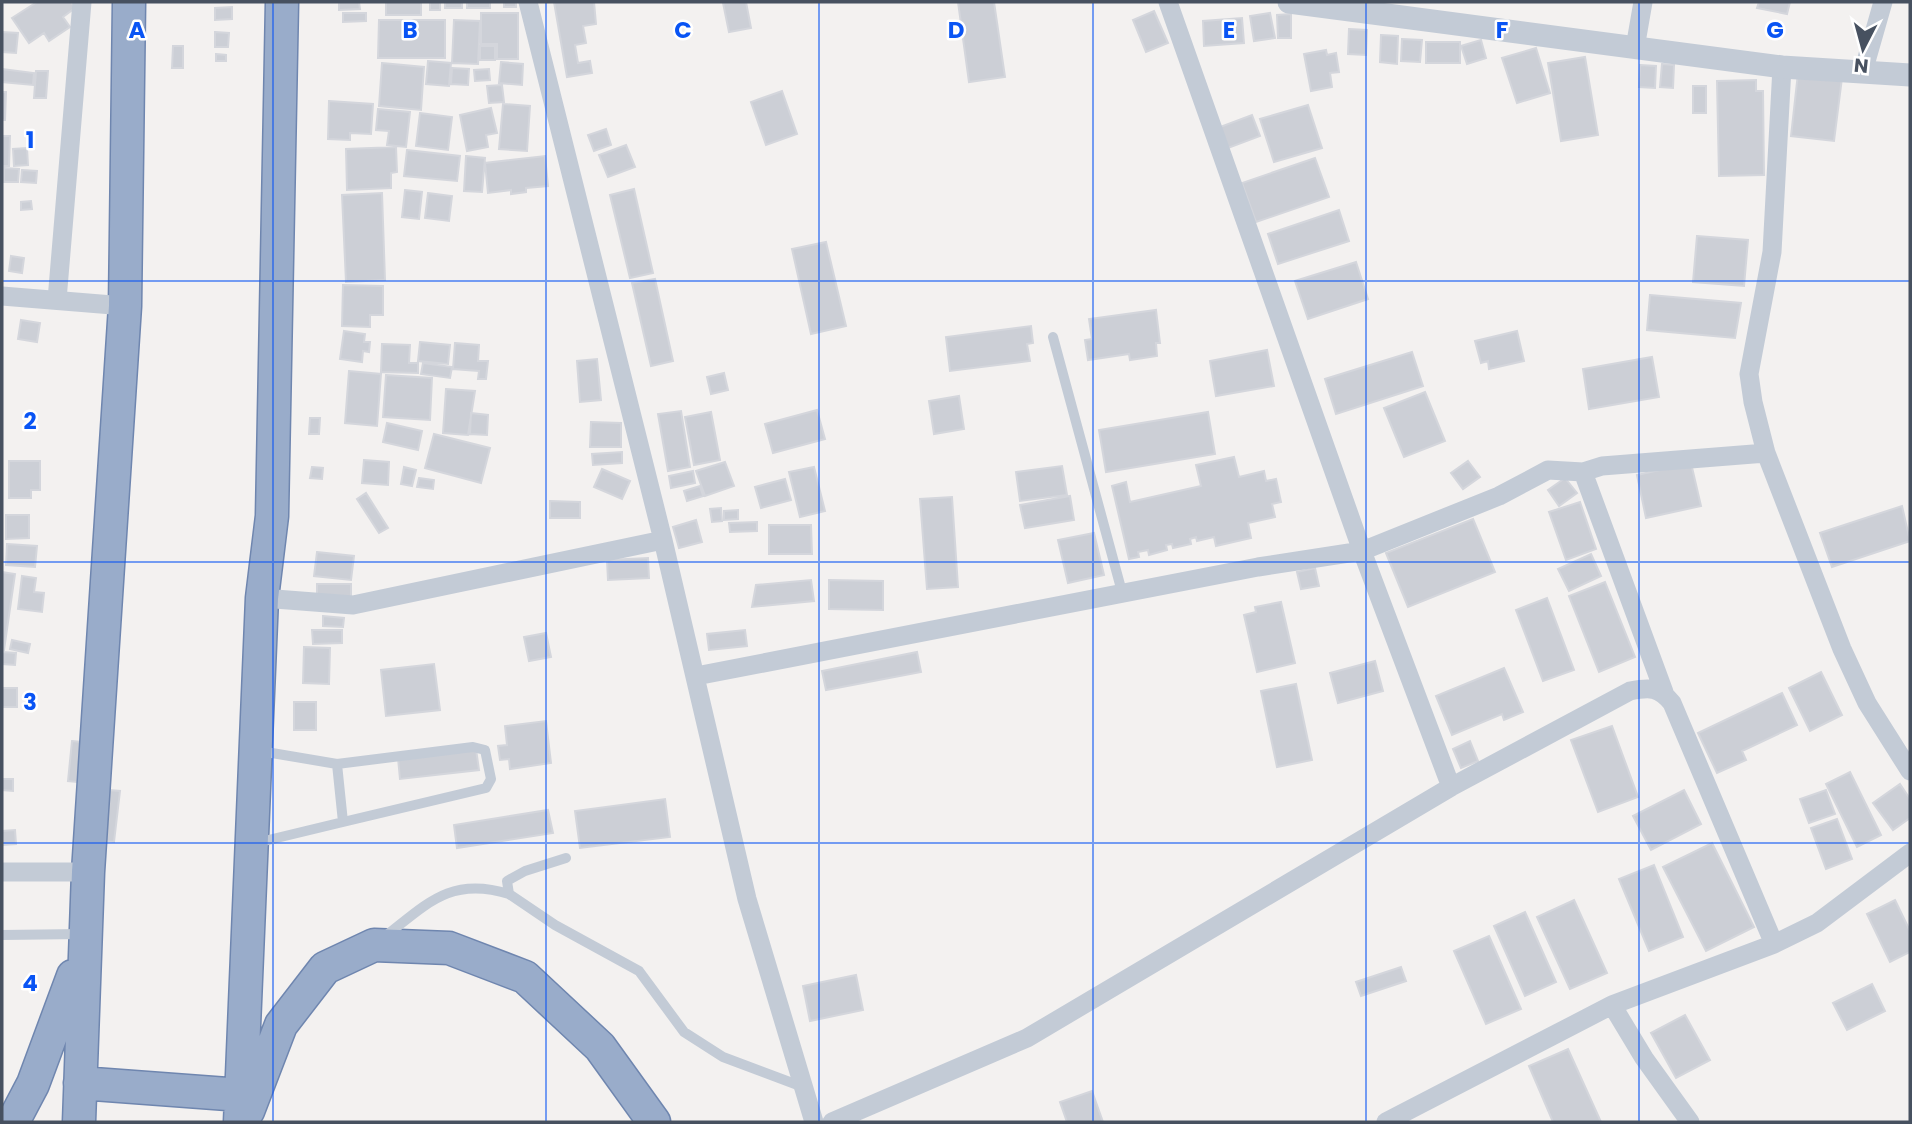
<svg xmlns="http://www.w3.org/2000/svg" width="1912" height="1124" font-family="Poppins,sans-serif">
<style>
.building{fill:#cccfd6;stroke:#d4d6dc;stroke-width:2}
.lines{fill:none;stroke-linecap:round;stroke-linejoin:round}
.trunk-casing{stroke:#6f86af;stroke-width:35}
.service{stroke:#c3cbd6;stroke-width:10}
.minor{stroke:#c3cbd6;stroke-width:19}
.tertiary{stroke:#c3cbd6;stroke-width:23}
.trunk{stroke:#99acca;stroke-width:32}
.grid{fill:none;stroke:#0954f4;stroke-width:2;stroke-opacity:0.55}
.grid-label{font-size:23px;text-anchor:middle;font-weight:bold;fill:#0954f4;stroke:#fff;stroke-width:5;stroke-linejoin:round;paint-order:stroke}
</style>
<rect width="100%" height="100%" fill="#f3f1f0"/>
<path class="building" d="M37,2H71L75,8L63,17L70,27L49,41L44,33L29,43L12,18Z
M339,2H359L360,9L339,10Z
M386,2H421V15H386Z
M430,2H440V10H430Z
M445,2H462V8H445Z
M467,2H490V8H467Z
M504,2H516V7H504Z
M554,2H594L596,24L583,26L586,43L575,45L578,63L590,61L592,73L567,77Z
M746,2L751,28L729,32L723,3Z
M958,2H994L1005,77L969,82Z
M1759,2H1790L1787,14L1757,8Z
M232,7V19L215,20V8Z
M1154,11L1168,43L1146,52L1133,20Z
M343,13H366V21L343,22Z
M481,13H518V59H497V44H481Z
M1270,13L1275,38L1254,41L1250,16Z
M1291,14V38H1278L1277,15Z
M1242,18L1244,43L1204,46L1203,21Z
M379,20H445V58H378Z
M454,20L480,21L478,64L452,63Z
M1349,29L1367,30L1366,55L1348,54Z
M2,32L18,33L16,53L2,52Z
M215,32L229,33L228,47H215Z
M1381,35L1398,36L1397,64L1380,62Z
M1402,39L1422,40L1420,62L1401,61Z
M1481,40L1486,58L1467,64L1461,46Z
M1426,42H1460V63H1426Z
M173,46H183V68H172Z
M480,46H495V60H480Z
M1536,48L1550,93L1517,103L1502,58Z
M1326,50L1327,55L1336,53L1339,72L1330,73L1332,87L1311,91L1304,54Z
M216,54L226,55V61H216Z
M1585,57L1598,135L1561,141L1548,63Z
M428,61L451,63L449,86L426,84Z
M501,62L523,64L522,85L499,83Z
M382,63L424,67L421,110L379,106Z
M1662,64L1674,65L1673,88L1660,87Z
M1640,65L1656,66L1655,88L1639,87Z
M452,68L469,69L468,85L451,84Z
M2,69L34,73L33,85L2,82Z
M489,69L490,80L475,81L474,70Z
M36,71H48L46,98H34Z
M1798,73L1842,78L1834,141L1791,136Z
M1756,80V91H1763L1764,175L1719,176L1717,81Z
M502,85L504,102L489,103L487,86Z
M1693,86H1706V113H1693Z
M782,91L797,134L766,145L751,102Z
M2,92H6L5,120H2Z
M329,101L373,104L371,134L350,133V140L328,139Z
M503,104L530,106L527,151L499,149Z
M1308,105L1322,148L1274,162L1260,119Z
M491,108L497,133L486,135L488,147L467,151L460,115Z
M378,109L410,112L406,147L387,145L389,131L376,130Z
M420,113L452,117L448,150L416,146Z
M1252,115L1260,136L1228,148L1220,127Z
M606,129L611,145L594,151L588,135Z
M2,136H10L9,166H2Z
M626,145L635,167L608,177L599,155Z
M396,147L397,172L391,173V188L347,190L346,149Z
M27,148L28,165L14,166L13,149Z
M407,150L460,156L457,181L404,176Z
M466,156L485,158L482,192L464,191Z
M545,156L548,186L526,188V192L511,194V190L488,193L485,163Z
M1315,158L1329,197L1256,222L1242,183Z
M4,168L19,169L18,182H4Z
M22,170L37,171L36,183L21,182Z
M634,189L653,273L630,278L610,195Z
M405,190L422,192L419,219L402,217Z
M382,193L385,280L346,282L342,195Z
M428,193L452,196L449,221L425,218Z
M31,201L32,209L21,210V202Z
M1339,210L1349,241L1278,264L1268,234Z
M1697,236L1748,240L1744,286L1693,282Z
M826,242L846,326L811,334L792,249Z
M11,256L24,258L22,273L9,271Z
M1356,262L1368,299L1308,319L1295,281Z
M655,279L673,361L651,366L632,283Z
M343,285L383,286V315H370V327L342,326Z
M1650,295L1741,303L1735,338L1647,330Z
M1156,310L1160,343H1156L1157,356L1130,360L1129,354L1088,360L1085,340L1092,339L1089,319Z
M21,320L40,323L37,342L18,339Z
M1031,326L1033,343L1027,344L1030,361L950,371L946,337Z
M344,331L365,334L364,342H370L369,352L363,351L362,362L340,359Z
M1517,331L1524,361L1489,369L1488,361L1481,363L1475,341Z
M420,342L450,345L448,364L418,361Z
M455,343L479,345L478,361H488L486,379H478L479,371L453,369Z
M382,344L410,345L409,363H418V373L381,372Z
M1267,350L1274,386L1216,396L1210,361Z
M1412,352L1423,386L1336,414L1325,379Z
M1652,357L1659,397L1589,409L1583,369Z
M597,359L601,400L580,402L577,361Z
M423,363L452,367L450,378L421,374Z
M349,371L381,374L377,426L345,423Z
M724,373L728,390L711,394L707,377Z
M386,375L432,378L430,420L383,417Z
M446,389L475,391L468,435L443,433Z
M1425,392L1445,441L1404,457L1384,408Z
M959,396L964,429L934,434L929,401Z
M817,410L825,439L773,453L765,424Z
M681,411L690,467L668,471L658,414Z
M711,412L720,460L694,465L685,417Z
M1208,412L1215,454L1106,472L1099,430Z
M471,413L488,415L487,435L470,434Z
M310,418H320L319,434H309Z
M591,422L621,423V447H590Z
M387,423L422,431L418,450L383,442Z
M434,434L490,448L481,483L425,468Z
M622,452V463L593,465L592,454Z
M1234,457L1239,477L1264,471L1266,481L1276,479L1281,502L1272,504L1275,517L1248,523L1251,538L1216,546L1214,537L1197,541L1196,537L1190,539L1191,544L1173,548L1172,544L1166,545L1167,550L1149,555L1148,550L1138,552L1139,557L1129,559L1112,486L1126,482L1130,502L1201,486L1196,465Z
M364,460L389,462L388,485L362,483Z
M9,461H40V490H31V498H9Z
M1468,461L1480,477L1463,489L1451,473Z
M725,462L734,486L705,496L696,471Z
M1691,463L1701,506L1646,518L1637,475Z
M1062,466L1067,495L1020,501L1016,472Z
M312,467L323,468L322,479L310,478Z
M404,467L416,470L412,486L401,484Z
M814,467L825,511L800,517L789,472Z
M602,469L630,481L622,499L594,487Z
M693,471L695,483L671,488L669,476Z
M419,478L434,480L433,489L417,487Z
M1565,478L1577,493L1559,506L1548,490Z
M785,479L791,500L761,508L755,487Z
M700,486L703,496L687,501L684,491Z
M366,493L388,528L379,533L357,499Z
M1070,496L1074,520L1025,528L1020,505Z
M952,497L958,587L927,589L920,499Z
M550,501L580,502V518H550Z
M1580,502L1596,549L1566,560L1549,512Z
M1902,506L1910,541L1832,567L1820,533Z
M721,508L722,521L712,522L710,509Z
M738,510V519L724,520V511Z
M6,515H29V538L6,539Z
M1473,519L1495,572L1408,607L1386,553Z
M696,520L702,542L679,548L673,527Z
M757,522V531L730,532L729,523Z
M769,525H811L812,554H769Z
M1094,533L1104,575L1068,583L1058,540Z
M7,544L37,546L35,567L6,565Z
M317,552L354,556L351,580L314,576Z
M1591,554L1601,576L1569,591L1558,569Z
M648,558L649,578L608,580L607,560Z
M1315,568L1319,586L1301,589L1297,572Z
M2,572L15,574L4,650H2Z
M22,576L36,578L34,592L44,593L42,612L18,609Z
M811,580L814,601L752,607L756,585Z
M829,580L883,581V610L829,609Z
M1605,582L1635,657L1599,672L1569,596Z
M317,584H351V597L317,596Z
M1547,598L1574,670L1543,681L1516,610Z
M1281,602L1295,663L1257,672L1244,615L1256,612L1255,607Z
M323,616L344,618L343,627L323,626Z
M312,630H342V643L313,644Z
M745,630L747,646L709,650L707,634Z
M546,633L551,657L529,661L524,637Z
M12,640L30,644L28,653L10,649Z
M304,647L330,648L329,684L303,683Z
M2,652L16,653L15,665L2,664Z
M917,652L921,672L826,690L822,671Z
M1375,661L1383,691L1338,703L1330,673Z
M434,664L440,710L386,716L381,670Z
M1504,668L1523,712L1504,720L1502,714L1452,735L1436,696Z
M1821,672L1842,715L1810,731L1789,688Z
M1296,684L1312,760L1277,767L1261,691Z
M2,688H17V707H2Z
M1782,693L1797,725L1742,751L1746,760L1717,773L1698,733Z
M294,702H316V730H294Z
M546,721L551,763L510,769L509,759L500,760L498,746L507,745L505,726Z
M1612,726L1638,797L1598,812L1571,740Z
M72,741L81,742L77,782L68,781Z
M1470,741L1478,761L1461,768L1453,749Z
M476,749L479,770L400,779L398,758Z
M1850,772L1881,835L1857,847L1826,784Z
M2,779H13V791L2,790Z
M1900,784L1910,799V818L1893,830L1873,803Z
M109,790L120,791L114,842L104,841Z
M1684,790L1701,824L1651,850L1633,816Z
M1826,790L1835,814L1809,823L1800,799Z
M665,799L670,837L580,848L575,811Z
M548,810L553,833L457,848L454,825Z
M1837,819L1852,859L1826,869L1811,828Z
M15,830L16,844L3,845L2,831Z
M1712,843L1754,927L1706,951L1663,867Z
M1654,865L1683,937L1649,951L1619,879Z
M1574,900L1607,973L1570,989L1537,917Z
M1895,900L1910,931V952L1890,962L1867,914Z
M1525,912L1556,982L1525,996L1494,926Z
M1489,936L1521,1009L1486,1024L1454,951Z
M1401,967L1406,981L1361,996L1356,982Z
M856,975L863,1010L810,1021L803,986Z
M1872,984L1885,1011L1847,1030L1833,1003Z
M1685,1015L1710,1060L1676,1078L1651,1033Z
M1568,1049L1601,1122H1553L1529,1066Z
M1092,1091L1103,1122H1067L1060,1102Z"/>
<g class="lines">
<g class="trunk-casing">
<path id="trunk" d="M80,1083L241,1095
M248,1111L281,1025L325,968L374,945L449,948L525,977L600,1047L654,1122
M13,1122L33,1084L73,976
M79,1122L88,872L125,306L129,2
M240,1122L262,598L272,516L282,2"/>
</g>
<path class="service" d="M1053,337L1122,592
M337,764L473,747L485,750L491,779L486,788L343,822
M256,843L343,822L337,764L260,751
M566,858L525,871L507,881L509,894L555,925L639,971L684,1032L723,1057L803,1087
M2,935L81,934
M383,938C427,904 450,876 509,894"/>
<path class="minor" d="M528,2L663,540L747,899L814,1122
M1635,48L1643,2
M1782,67L1772,252L1749,374L1753,402L1766,453L1842,649L1867,703L1910,771
M1863,72L1883,2
M2,296L125,306
M57,300L82,2
M1583,472L1664,692
M262,598L353,605L663,540
M696,676L1258,567L1362,551L1499,496L1548,470L1583,472L1602,466L1766,453
M1451,787L1630,691C1650,687 1659,687 1672,703L1774,944
M2,872H88
M1612,1005L1774,944L1817,923L1910,853
M832,1122L1027,1038L1451,787L1362,551L1168,2
M1386,1122L1612,1005L1644,1058L1690,1122"/>
<path class="tertiary" d="M1289,2L1782,67L1910,75"/>
<use href="#trunk" class="trunk"/>
</g>
<path class="grid" d="M273,2V1122M546,2V1122M819,2V1122M1093,2V1122M1366,2V1122M1639,2V1122M2,281H1910M2,562H1910M2,843H1910"/>
<g class="grid-label">
<text x="137" y="38">A</text>
<text x="410" y="38">B</text>
<text x="683" y="38">C</text>
<text x="956" y="38">D</text>
<text x="1229" y="38">E</text>
<text x="1502" y="38">F</text>
<text x="1775" y="38">G</text>
<text x="30" y="148">1</text>
<text x="30" y="429">2</text>
<text x="30" y="710">3</text>
<text x="30" y="991">4</text>
</g>
<rect width="1912" height="1124" fill="none" stroke="#475160" stroke-width="7"/>
<g transform="translate(1863 49) rotate(186)" stroke="#ffffff" stroke-width="5" paint-order="stroke">
<path d="M0-5L12 26L0 18L-12 26Z" fill="#475160"/>
<text y="-10" font-size="19" font-weight="bold" text-anchor="middle" fill="#475160">N</text>
</g>
</svg>
